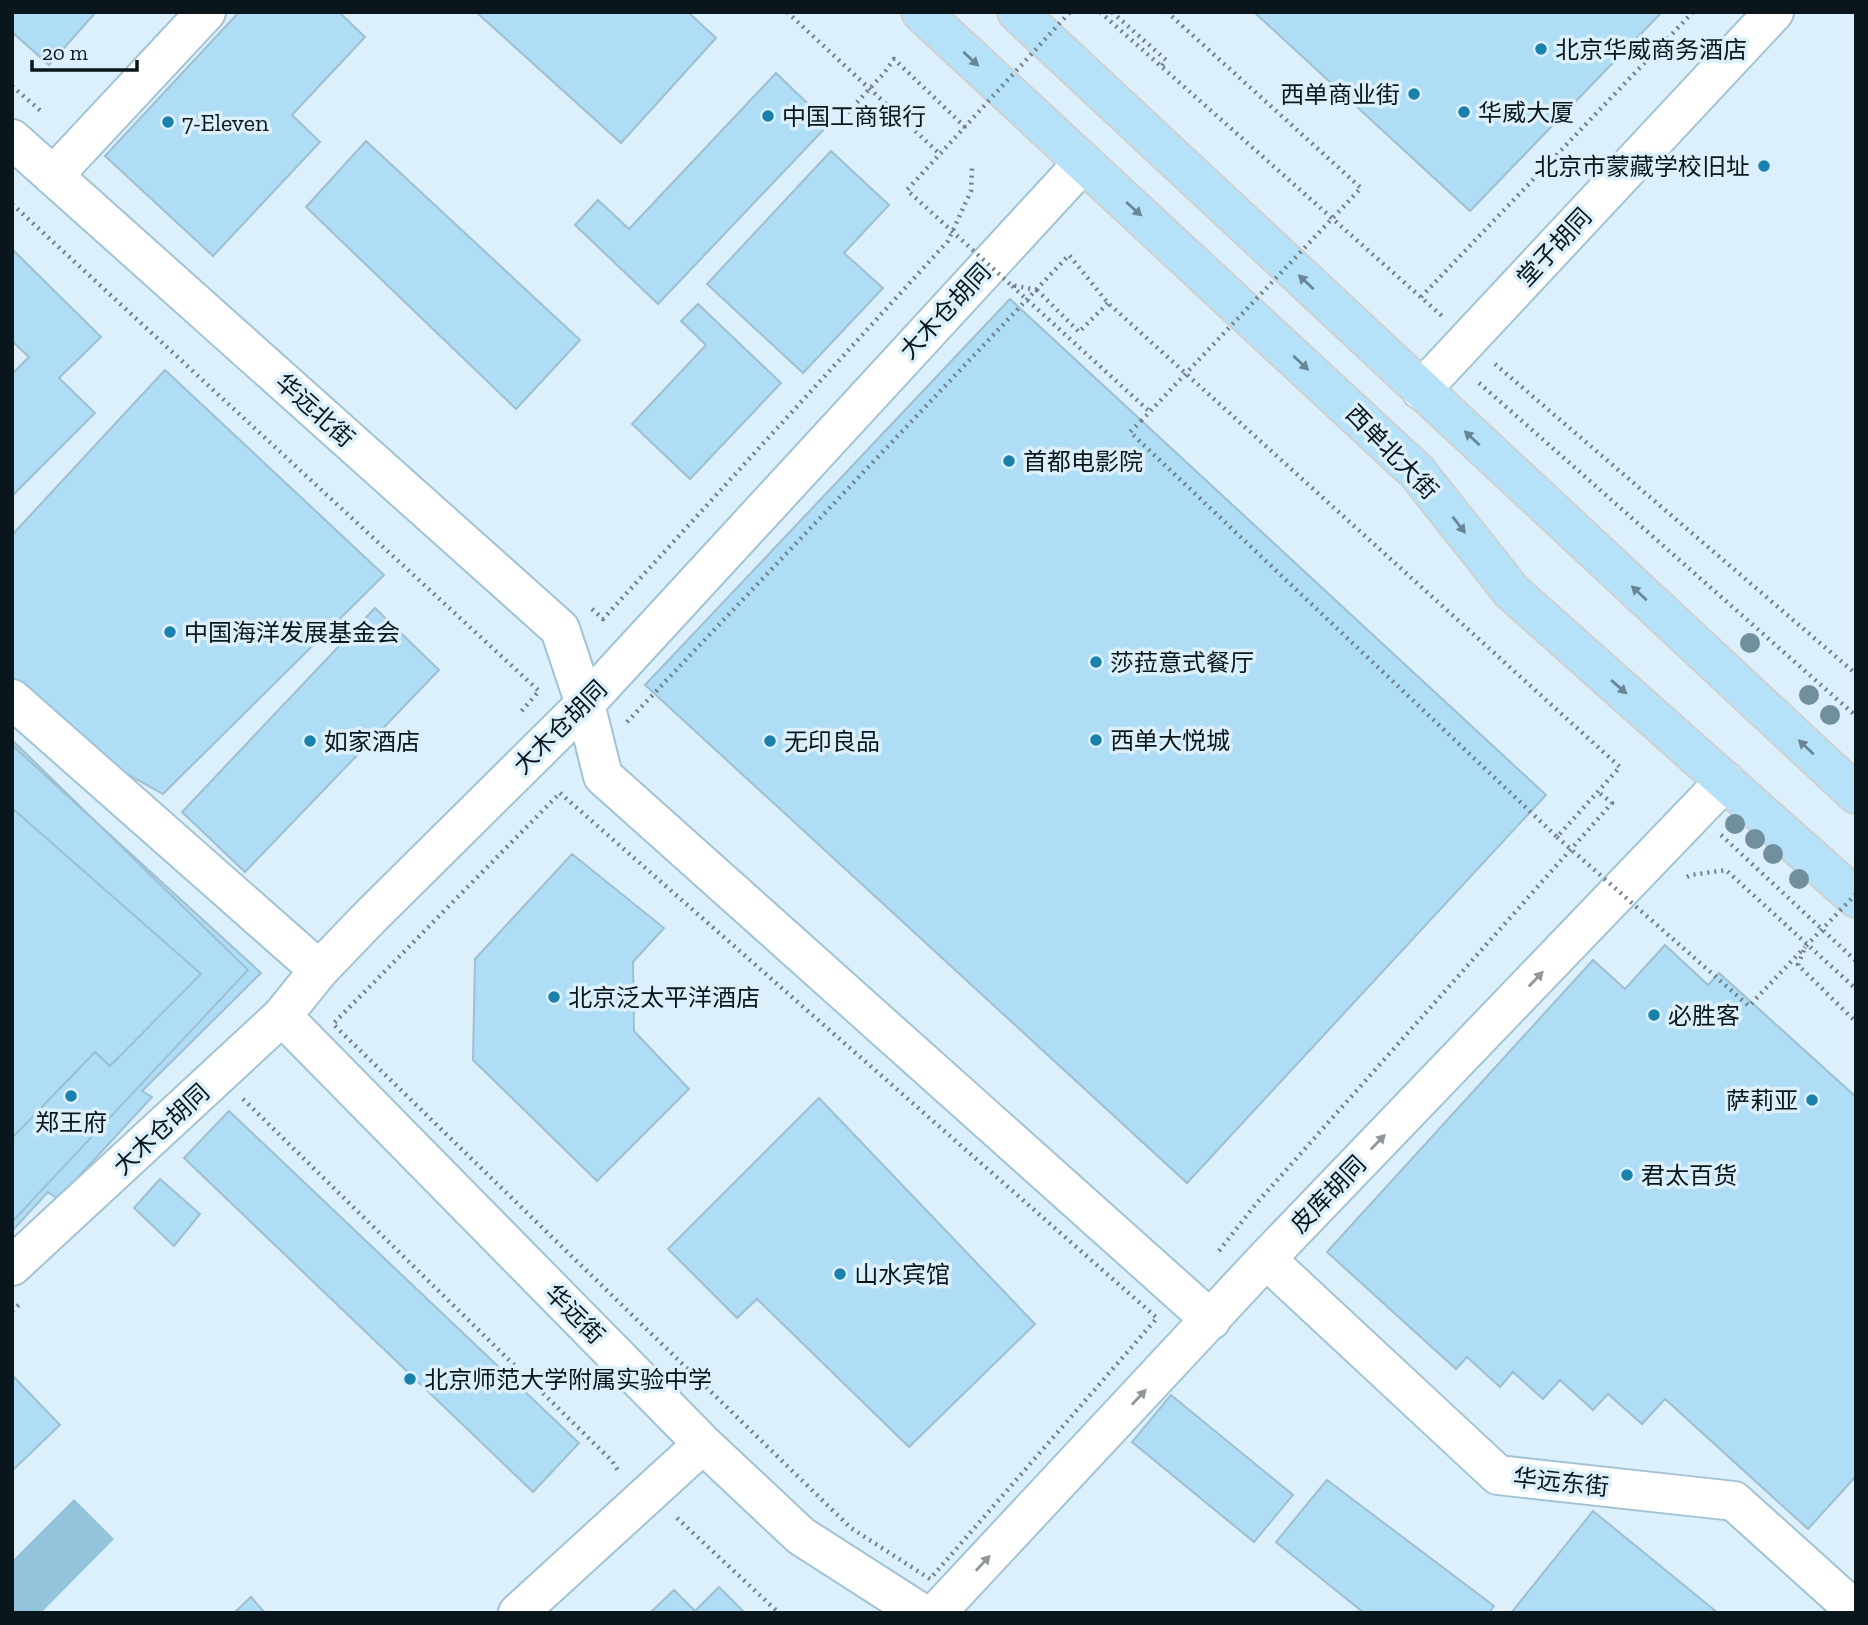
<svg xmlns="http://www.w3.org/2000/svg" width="1868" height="1625" font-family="'Zilla Slab','Noto Sans SC',serif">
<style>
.green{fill:#94c4dc}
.building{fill:#aeddf5;stroke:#9ebfd1;stroke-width:2}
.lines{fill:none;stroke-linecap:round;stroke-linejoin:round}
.minor-casing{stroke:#a1c3d4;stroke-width:42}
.major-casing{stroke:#ced0d2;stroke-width:42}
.path{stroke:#708189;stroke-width:4.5;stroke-dasharray:2 5;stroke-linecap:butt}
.minor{stroke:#fff;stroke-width:38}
.major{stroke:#b5e2f8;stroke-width:38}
.path-bridge{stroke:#708189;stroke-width:4.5;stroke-dasharray:2 5;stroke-linecap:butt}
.tree{fill:#728f9e}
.oneway{fill:#688695}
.oneway2{fill:#909699}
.poi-dot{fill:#1981ab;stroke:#dcf0fb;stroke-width:2.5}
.labels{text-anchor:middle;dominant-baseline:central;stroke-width:7;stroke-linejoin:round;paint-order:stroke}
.poi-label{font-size:24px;fill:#09161c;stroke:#dcf0fb;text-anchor:start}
.street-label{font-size:24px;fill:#09161c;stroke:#dcf0fb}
</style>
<rect width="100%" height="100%" fill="#dcf0fb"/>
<path class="green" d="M74,1499L114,1539L41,1613H12V1561Z"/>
<path class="building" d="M12,12H96L49,65L12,32Z
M239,12H339L365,37L292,115L320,142L213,256L105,156Z
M476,12H688L716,38L621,143Z
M1254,12H1662L1470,211Z
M776,73L829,124L658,304L575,225L598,200L629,229Z
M366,141L580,340L516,409L306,207Z
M831,151L889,205L844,253L883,288L803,373L707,284Z
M12,249L101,337L59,378L95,413L12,496V374L29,357L12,341Z
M1010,299L1546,795L1187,1183L645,685Z
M698,304L781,383L690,479L632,424L706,345L681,321Z
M165,370L384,575L163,794L79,747L12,688V535Z
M375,608L439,670L245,872L182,812Z
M12,740L248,970L12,1222Z
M12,745L261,973L142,1091L152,1097L58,1199L48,1192L12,1231V1138L95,1052L110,1066L201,974L12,808Z
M572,854L664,928L633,962L634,1031L689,1089L597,1181L473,1060L475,959Z
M1665,945L1708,985L1719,973L1856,1097V1476L1808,1529L1665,1399L1642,1424L1608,1394L1593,1410L1560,1380L1543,1399L1513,1372L1500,1387L1467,1357L1456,1369L1327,1252L1593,960L1625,989Z
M819,1098L1035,1324L909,1447L757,1299L737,1318L668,1249Z
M229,1111L579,1443L533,1492L184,1158Z
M160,1179L200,1214L174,1246L134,1208Z
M12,1375L60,1425L12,1471Z
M1171,1395L1293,1495L1254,1542L1132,1442Z
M1327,1480L1494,1606L1489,1613H1364L1276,1542Z
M1593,1511L1718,1613H1511Z
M719,1587L745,1613H650L674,1590L695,1611Z
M251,1597L265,1613H234Z"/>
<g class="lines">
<g class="minor-casing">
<path id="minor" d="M12,139L560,629L585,704L603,776L1211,1320
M53,176L206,12
M1421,390L1774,12
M12,699L319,970
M282,1016L703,1444L801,1536L921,1613
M1266,1259L1498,1475L1734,1501L1856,1611
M12,1266L282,1016L319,970L370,917L585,704L1083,163
M518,1613L703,1444
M936,1613L1266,1259L1725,781"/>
</g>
<g class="major-casing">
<path id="major" d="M921,12L1417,472L1512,592L1856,898
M1017,12L1856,794"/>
</g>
<path class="path" d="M1100,12L1442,316
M1112,12L1166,60L1161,67
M12,86L42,112
M838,123L884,73L894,59L966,128
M12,204L539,691L519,714
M1037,290L1079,332L1108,303
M1421,297L1693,12
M1495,364L1856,674
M1479,383L1856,716
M592,609L603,619L948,241L971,191L972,168
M627,722L1069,255L1108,303L1620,767L1557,837L1130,432L1141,421
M560,793L1157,1318L930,1579L851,1528L333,1024Z
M1721,835L1856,961
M1687,877L1691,875L1726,870L1856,989
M243,1099L612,1461L619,1472
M1219,1251L1255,1205L1612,803L1597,791
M12,1311L22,1302
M677,1518L779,1613"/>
<use href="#minor" class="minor"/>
<use href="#major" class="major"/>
<path class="path-bridge" d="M787,12L941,155
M1012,286L1149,411
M1037,290L1011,285L907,190L1070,12
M1141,421L1361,188L1167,12
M1557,837L1749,1006L1805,947
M1856,894L1805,947L1798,965L1856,1022"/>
</g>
<g class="tree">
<circle cx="1750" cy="643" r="10"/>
<circle cx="1809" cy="695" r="10"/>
<circle cx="1830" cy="715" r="10"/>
<circle cx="1735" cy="824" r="10"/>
<circle cx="1755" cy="839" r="10"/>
<circle cx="1773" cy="854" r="10"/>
<circle cx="1799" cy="879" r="10"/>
</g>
<defs><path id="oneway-solid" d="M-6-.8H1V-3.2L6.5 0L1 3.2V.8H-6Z" transform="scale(1.75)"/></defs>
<g class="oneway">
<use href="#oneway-solid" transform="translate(971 59) rotate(43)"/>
<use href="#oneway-solid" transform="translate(1134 209) rotate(42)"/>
<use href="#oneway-solid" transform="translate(1306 282) rotate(-137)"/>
<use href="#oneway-solid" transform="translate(1301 363) rotate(43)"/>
<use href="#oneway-solid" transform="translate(1472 438) rotate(-137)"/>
<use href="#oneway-solid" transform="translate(1459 525) rotate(52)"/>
<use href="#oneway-solid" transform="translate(1639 593) rotate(-137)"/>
<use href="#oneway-solid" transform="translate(1619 687) rotate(41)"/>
<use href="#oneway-solid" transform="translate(1806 747) rotate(-137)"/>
</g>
<g class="oneway2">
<use href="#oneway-solid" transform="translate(1536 979) rotate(-46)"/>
<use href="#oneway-solid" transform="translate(1378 1142) rotate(-46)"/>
<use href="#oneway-solid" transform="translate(1139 1397) rotate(-47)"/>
<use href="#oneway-solid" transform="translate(983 1563) rotate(-47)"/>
</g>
<g class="poi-dot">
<circle cx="1541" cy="49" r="7"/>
<circle cx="1414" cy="94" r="7"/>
<circle cx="1464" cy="112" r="7"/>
<circle cx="768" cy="116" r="7"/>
<circle cx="168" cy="122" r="7"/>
<circle cx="1764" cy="166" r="7"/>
<circle cx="1009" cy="461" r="7"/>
<circle cx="170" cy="632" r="7"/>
<circle cx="1096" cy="662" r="7"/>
<circle cx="1096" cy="740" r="7"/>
<circle cx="310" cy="741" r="7"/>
<circle cx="770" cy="741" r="7"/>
<circle cx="554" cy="997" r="7"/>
<circle cx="1654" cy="1015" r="7"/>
<circle cx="71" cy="1096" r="7"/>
<circle cx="1812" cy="1100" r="7"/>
<circle cx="1627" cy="1175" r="7"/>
<circle cx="840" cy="1274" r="7"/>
<circle cx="410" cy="1379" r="7"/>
</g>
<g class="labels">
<g class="poi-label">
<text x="1555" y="49">北京华威商务酒店</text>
<text x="1400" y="94" text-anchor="end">西单商业街</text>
<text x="1478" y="112">华威大厦</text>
<text x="782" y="116">中国工商银行</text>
<text x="182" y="122">7-Eleven</text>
<text x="1750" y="166" text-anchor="end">北京市蒙藏学校旧址</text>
<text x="1023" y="461">首都电影院</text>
<text x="184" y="632">中国海洋发展基金会</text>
<text x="1110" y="662">莎菈意式餐厅</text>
<text x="1110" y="740">西单大悦城</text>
<text x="324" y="741">如家酒店</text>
<text x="784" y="741">无印良品</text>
<text x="568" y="997">北京泛太平洋酒店</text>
<text x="1668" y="1015">必胜客</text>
<text x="1798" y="1100" text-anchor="end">萨莉亚</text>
<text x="71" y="1122" text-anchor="middle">郑王府</text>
<text x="1641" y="1175">君太百货</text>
<text x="854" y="1274">山水宾馆</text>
<text x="424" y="1379">北京师范大学附属实验中学</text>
</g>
<g class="street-label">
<text transform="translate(1554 247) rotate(-47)">堂子胡同</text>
<text transform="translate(945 311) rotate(-47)">大木仓胡同</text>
<text transform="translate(315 410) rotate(42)">华远北街</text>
<text transform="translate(1392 452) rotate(46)">西单北大街</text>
<text transform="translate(560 727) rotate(-45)">大木仓胡同</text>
<text transform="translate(161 1129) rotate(-43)">大木仓胡同</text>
<text transform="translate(1328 1194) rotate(-46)">皮库胡同</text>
<text transform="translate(575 1314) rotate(45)">华远街</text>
<text transform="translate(1561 1482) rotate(6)">华远东街</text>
</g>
</g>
<rect width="1868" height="1625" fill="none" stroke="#09161c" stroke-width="28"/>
<path d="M32 60v10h105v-10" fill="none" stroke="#09161c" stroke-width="3.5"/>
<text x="42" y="60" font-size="21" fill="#09161c" stroke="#dcf0fb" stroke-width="5" paint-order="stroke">20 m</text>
</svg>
